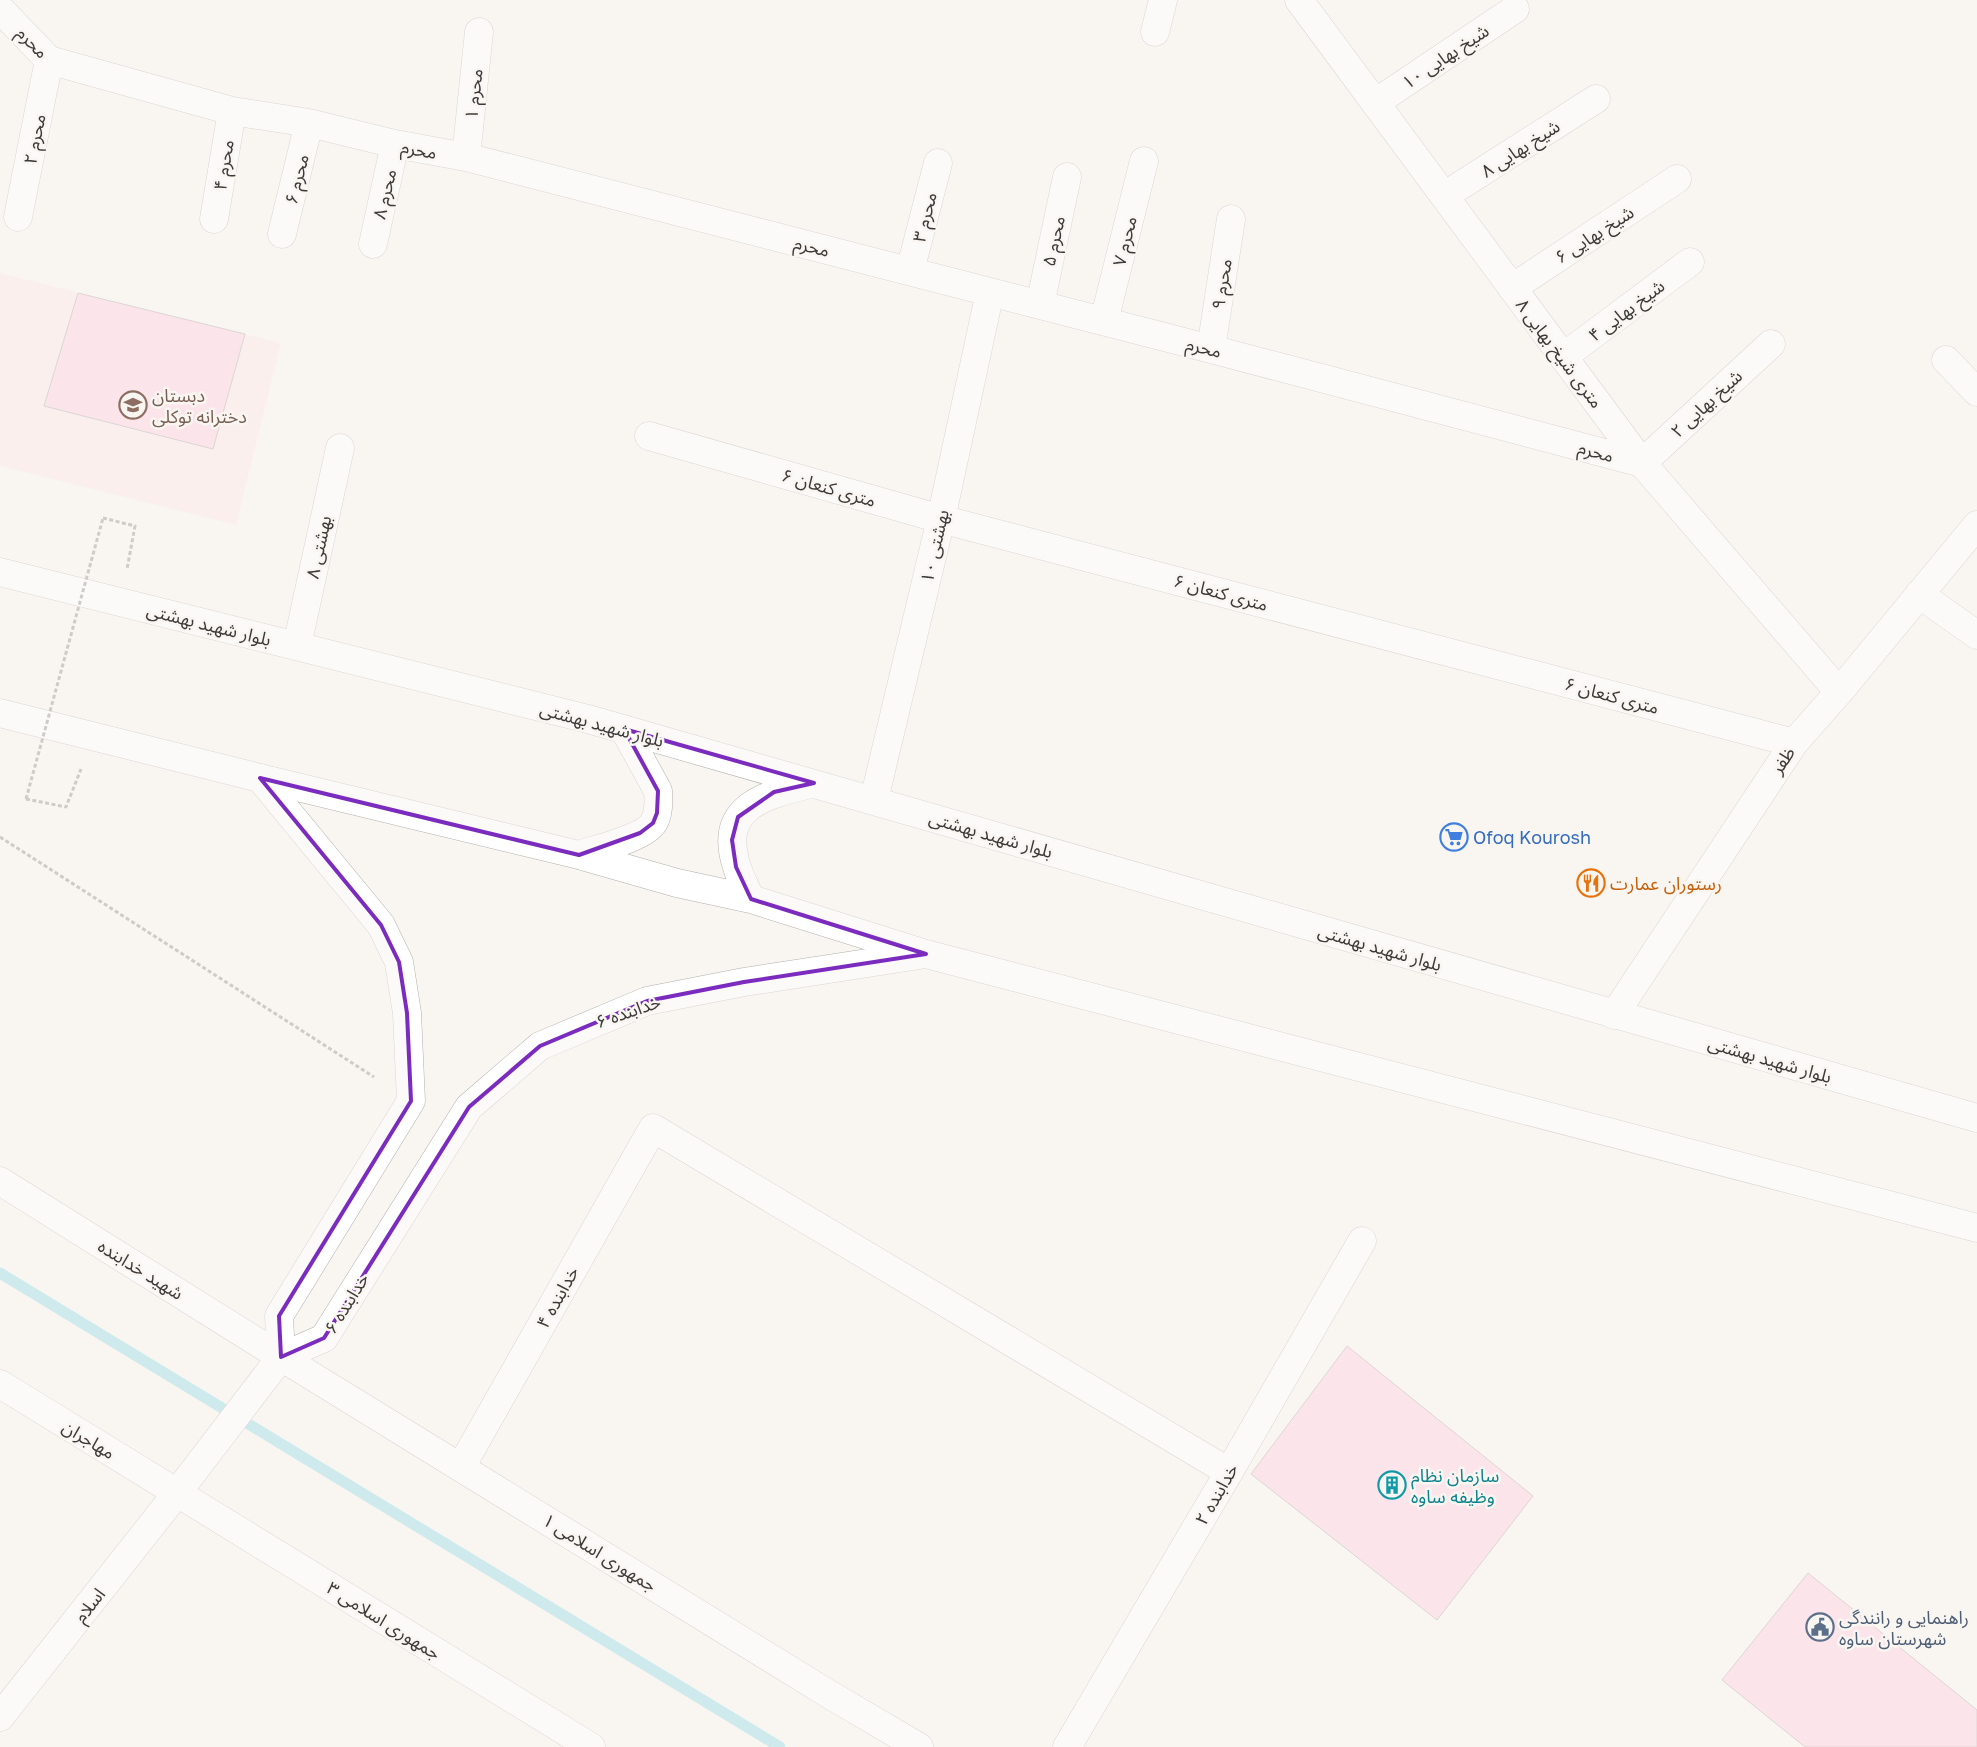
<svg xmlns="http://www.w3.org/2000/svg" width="1977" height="1747" font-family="'Golos Text','Noto Sans Arabic',sans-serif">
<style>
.education{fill:#fce7e7}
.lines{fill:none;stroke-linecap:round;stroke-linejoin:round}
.stream{stroke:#99dce6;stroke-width:11}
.building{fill:#fdcfdf;stroke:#b5b0b2}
.minor-casing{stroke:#b3b0ad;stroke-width:29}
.tertiary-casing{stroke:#b3b0ad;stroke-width:29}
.primary-casing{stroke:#b3b0ad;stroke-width:29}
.path{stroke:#9a9895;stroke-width:3;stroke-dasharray:4 2.5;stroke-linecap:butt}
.minor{stroke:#fff;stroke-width:28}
.tertiary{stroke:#fff;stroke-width:28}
.primary{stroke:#fff;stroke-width:28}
.path-bridge{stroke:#9a9895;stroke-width:3;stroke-dasharray:4 2.5;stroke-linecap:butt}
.marked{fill:none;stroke:#7b2cbf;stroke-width:4;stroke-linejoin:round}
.labels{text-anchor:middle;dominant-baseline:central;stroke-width:5;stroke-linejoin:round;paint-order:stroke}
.street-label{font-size:18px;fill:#3c3a39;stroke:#f9f6f2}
.education-label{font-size:18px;fill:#785e54;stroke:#f9f6f2;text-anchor:start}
.shop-label{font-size:18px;fill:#366cbe;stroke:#f9f6f2;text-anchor:start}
.food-label{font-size:18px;fill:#c56008;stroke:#f9f6f2;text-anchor:start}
.culture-label{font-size:18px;fill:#0d838f;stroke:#f9f6f2;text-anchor:start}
.service-label{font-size:18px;fill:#4e5e75;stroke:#f9f6f2;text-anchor:start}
</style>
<rect width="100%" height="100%" fill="#f9f6f2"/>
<path class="education" d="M0,273L281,343L236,525L0,466Z"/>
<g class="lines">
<path class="stream" d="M0,1273L780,1747"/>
</g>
<path class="building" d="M78,293L245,334L213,449L44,406Z
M1347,1346L1533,1496L1437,1620L1251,1474Z
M1808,1573L1977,1710V1747H1805L1722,1680Z"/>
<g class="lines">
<g class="minor-casing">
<path id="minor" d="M1299,0L1642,463L1839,692
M0,9L49,60L232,111L309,123L395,144L466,157L1211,349L1642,463L1771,344
M1155,32L1163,0
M1375,103L1515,9
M466,157L479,32
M1444,196L1596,99
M18,217L49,60
M214,219L232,111
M282,234L309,123
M373,244L395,144
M910,271L938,163
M1512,288L1677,179
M1040,305L1067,177
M1104,321L1144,161
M1211,349L1231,219
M1563,357L1690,262
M1946,360L1977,392
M649,436L941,519L1794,743
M1919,594L1977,635
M297,646L340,448
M874,800L941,519L990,292
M1614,1015L1794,743L1839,692L1977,525
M461,1467L653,1128L1229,1472
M1067,1747L1229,1472L1362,1241"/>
</g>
<g class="tertiary-casing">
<path id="tertiary" d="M260,778L381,925L399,962L407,1013L411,1101L279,1316L281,1357
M0,1181L281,1357L832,1696L919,1747
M0,1384L591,1747
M0,1717L177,1493L281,1357L324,1338L469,1107L540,1046L647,1001L744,982L926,954"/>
</g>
<g class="primary-casing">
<path id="primary" d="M0,572L588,719L1977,1118
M0,713L260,778L579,855L677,883L751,899L926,954L1977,1228
M579,855C596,849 645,838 654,822C659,813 659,802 658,791L624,729
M751,899C746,889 740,878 737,867C717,807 764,795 811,784"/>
</g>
<path class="path" d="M103,518L135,526L127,569
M26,799L66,807L81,769
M0,837L374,1077"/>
<use href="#minor" class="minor"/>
<use href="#tertiary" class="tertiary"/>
<use href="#primary" class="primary"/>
<path class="path-bridge" d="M26,799L103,518"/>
</g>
<path d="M0 0H1977V1747H0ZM624,729L814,783L774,792L738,817L732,840L736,867L751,899L926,954L744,982L647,1001L540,1046L469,1107L324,1338L281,1357L279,1316L411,1101L407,1013L399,962L381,925L260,778L579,855L640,833L653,823L657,813L658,791Z" fill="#f9f6f2" fill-opacity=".55" fill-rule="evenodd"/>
<path class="marked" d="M624,729L814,783L774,792L738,817L732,840L736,867L751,899L926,954L744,982L647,1001L540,1046L469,1107L324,1338L281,1357L279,1316L411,1101L407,1013L399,962L381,925L260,778L579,855L640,833L653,823L657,813L658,791Z"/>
<defs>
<g id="school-ring" transform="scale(1.4375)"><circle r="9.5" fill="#f9f6f2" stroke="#8d6e63" stroke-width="1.5"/><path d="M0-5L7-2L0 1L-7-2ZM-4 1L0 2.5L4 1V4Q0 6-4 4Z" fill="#8d6e63"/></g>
<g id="supermarket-ring" transform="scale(1.4375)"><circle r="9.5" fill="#f9f6f2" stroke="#3f7fe0" stroke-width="1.5"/><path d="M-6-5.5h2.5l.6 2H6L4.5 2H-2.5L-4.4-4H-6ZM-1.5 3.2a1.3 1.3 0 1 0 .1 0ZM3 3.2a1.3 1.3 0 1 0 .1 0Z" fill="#3f7fe0"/></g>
<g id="restaurant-ring" transform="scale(1.4375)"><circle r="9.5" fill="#f9f6f2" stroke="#e8710a" stroke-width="1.5"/><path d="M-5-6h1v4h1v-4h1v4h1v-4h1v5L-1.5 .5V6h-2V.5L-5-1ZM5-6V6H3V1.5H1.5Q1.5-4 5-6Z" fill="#e8710a"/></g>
<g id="building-ring" transform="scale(1.4375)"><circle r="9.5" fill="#f9f6f2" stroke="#0f9aa8" stroke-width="1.5"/><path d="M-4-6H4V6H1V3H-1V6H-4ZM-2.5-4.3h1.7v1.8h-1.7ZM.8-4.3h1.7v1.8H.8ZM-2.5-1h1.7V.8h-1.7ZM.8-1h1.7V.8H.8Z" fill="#0f9aa8"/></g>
<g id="civic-ring" transform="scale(1.4375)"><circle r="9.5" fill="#f9f6f2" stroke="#5c6f8a" stroke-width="1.5"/><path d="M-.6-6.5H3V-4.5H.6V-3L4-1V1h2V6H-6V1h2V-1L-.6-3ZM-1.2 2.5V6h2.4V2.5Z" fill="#5c6f8a"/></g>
</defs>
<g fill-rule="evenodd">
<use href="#school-ring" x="133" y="405"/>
<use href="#supermarket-ring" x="1454" y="837"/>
<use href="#restaurant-ring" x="1591" y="883"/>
<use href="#building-ring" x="1392" y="1485"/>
<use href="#civic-ring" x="1820" y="1627"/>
</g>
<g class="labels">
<g class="street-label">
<text transform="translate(33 42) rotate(45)">محرم</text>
<text transform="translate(1445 56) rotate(-34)">شیخ بهایی ۱۰</text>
<text transform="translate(473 94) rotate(-84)">محرم ۱</text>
<text transform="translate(34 139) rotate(-79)">محرم ۲</text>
<text transform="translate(1520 148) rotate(-33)">شیخ بهایی ۸</text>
<text transform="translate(419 149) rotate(10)">محرم</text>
<text transform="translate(223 165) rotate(-81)">محرم ۴</text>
<text transform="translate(296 179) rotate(-76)">محرم ۶</text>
<text transform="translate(384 194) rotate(-77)">محرم ۸</text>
<text transform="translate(924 217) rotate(-76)">محرم ۳</text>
<text transform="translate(1594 234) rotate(-33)">شیخ بهایی ۶</text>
<text transform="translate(1053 241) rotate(-78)">محرم ۵</text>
<text transform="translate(1124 241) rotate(-76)">محرم ۷</text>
<text transform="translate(812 246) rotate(14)">محرم</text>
<text transform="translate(1221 284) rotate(-81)">محرم ۹</text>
<text transform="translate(1626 310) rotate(-37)">شیخ بهایی ۴</text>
<text transform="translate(1204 347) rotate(14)">محرم</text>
<text transform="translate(1560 353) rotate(53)">۸ متری شیخ بهایی</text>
<text transform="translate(1706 403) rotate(-43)">شیخ بهایی ۲</text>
<text transform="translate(1596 451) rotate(15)">محرم</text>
<text transform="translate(829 487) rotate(16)">۶ متری کنعان</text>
<text transform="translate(934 546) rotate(-77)">بهشتی ۱۰</text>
<text transform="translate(318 547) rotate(-78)">بهشتی ۸</text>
<text transform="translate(1221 592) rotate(15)">۶ متری کنعان</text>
<text transform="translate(209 624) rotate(14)">بلوار شهید بهشتی</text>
<text transform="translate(1612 695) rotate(15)">۶ متری کنعان</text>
<text transform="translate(602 724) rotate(15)">بلوار شهید بهشتی</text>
<text transform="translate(1782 760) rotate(-56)">ظفر</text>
<text transform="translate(991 834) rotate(16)">بلوار شهید بهشتی</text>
<text transform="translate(1380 947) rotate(16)">بلوار شهید بهشتی</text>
<text transform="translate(628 1011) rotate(-19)">خدابنده ۶</text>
<text transform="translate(1770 1059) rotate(16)">بلوار شهید بهشتی</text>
<text transform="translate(141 1269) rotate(32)">شهید خدابنده</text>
<text transform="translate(557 1297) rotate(-61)">خدابنده ۴</text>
<text transform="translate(346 1303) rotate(-58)">خدابنده ۶</text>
<text transform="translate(89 1439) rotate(31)">مهاجران</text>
<text transform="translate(1216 1494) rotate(-60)">خدابنده ۲</text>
<text transform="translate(600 1552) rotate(32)">جمهوری اسلامی ۱</text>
<text transform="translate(89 1605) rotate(-52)">اسلام</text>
<text transform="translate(384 1620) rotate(32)">جمهوری اسلامی ۳</text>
</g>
<g class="education-label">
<text x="152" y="395">دبستان<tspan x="152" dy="21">دخترانه توکلی</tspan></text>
</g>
<g class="shop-label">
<text x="1473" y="837">Ofoq Kourosh</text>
</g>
<g class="food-label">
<text x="1610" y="883">رستوران عمارت</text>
</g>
<g class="culture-label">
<text x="1411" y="1475">سازمان نظام<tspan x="1411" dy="21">وظیفه ساوه</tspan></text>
</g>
<g class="service-label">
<text x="1839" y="1617">راهنمایی و رانندگی<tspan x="1839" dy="21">شهرستان ساوه</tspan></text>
</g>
</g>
</svg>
